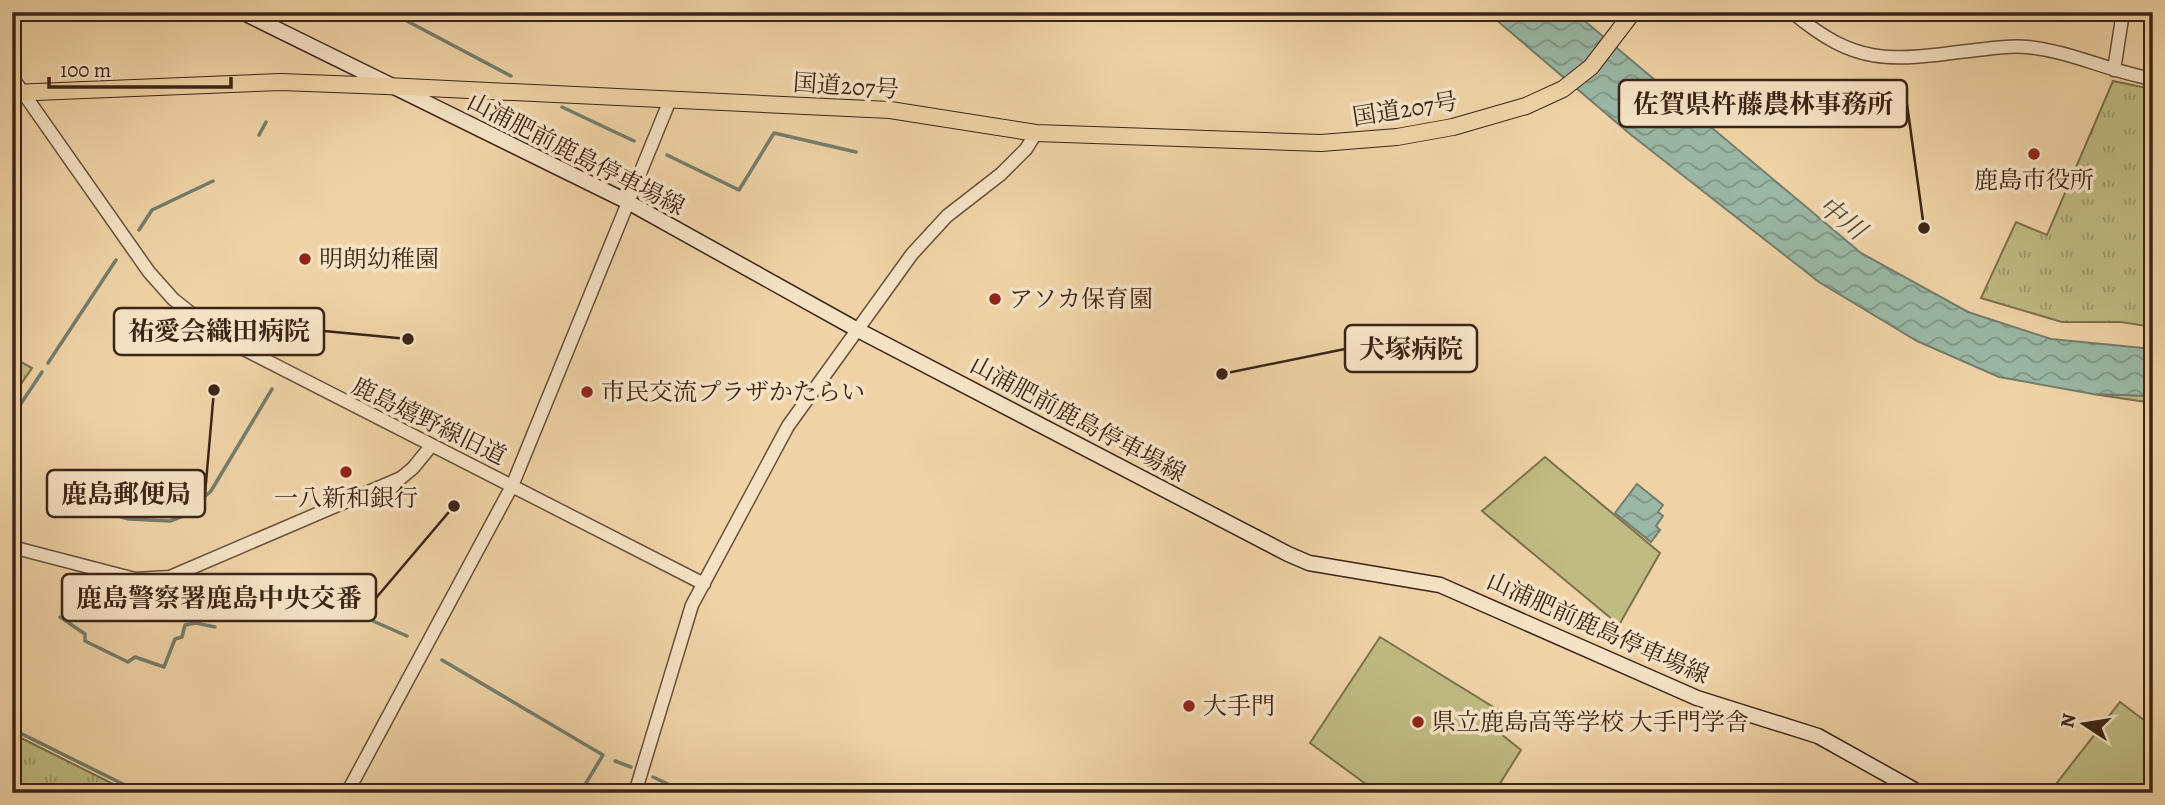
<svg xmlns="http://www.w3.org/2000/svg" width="2165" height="805" font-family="Alegreya,'Noto Serif JP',serif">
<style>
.grass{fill:url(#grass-dots);stroke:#7d704c;stroke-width:2}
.park{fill:url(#park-tufts);stroke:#7d704c;stroke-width:2}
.pitch{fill:#bfbb82;stroke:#7d704c;stroke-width:2}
.water{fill:url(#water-waves);stroke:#747d6c;stroke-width:2}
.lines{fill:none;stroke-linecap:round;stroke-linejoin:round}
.stream{stroke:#747d6c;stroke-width:3.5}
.tertiary-casing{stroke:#68503a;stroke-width:15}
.secondary-casing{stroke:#3b2416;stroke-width:17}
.trunk-casing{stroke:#3b2416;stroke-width:18}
.tertiary{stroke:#f5e2c5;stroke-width:12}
.secondary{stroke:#f5e2c5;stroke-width:14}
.trunk{stroke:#efd3a6;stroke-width:16}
.poi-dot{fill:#8f2418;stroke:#f5e2c5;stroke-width:2.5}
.labels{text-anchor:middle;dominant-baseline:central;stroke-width:7;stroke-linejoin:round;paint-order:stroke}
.street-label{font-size:24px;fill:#3b2416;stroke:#f5e2c5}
.poi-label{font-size:24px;fill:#3b2416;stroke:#f5e2c5;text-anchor:start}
.water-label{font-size:26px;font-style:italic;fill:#53493a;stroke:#f5e2c5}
.leader{fill:none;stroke:#3b2416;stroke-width:2.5}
.callout-dot{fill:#3b2416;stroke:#f5e2c5;stroke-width:2.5}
.callout{fill:#f5e2c5;stroke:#3b2416;stroke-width:2.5}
.callout-label{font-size:26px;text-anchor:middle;font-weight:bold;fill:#3b2416}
</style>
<defs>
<pattern id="grass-dots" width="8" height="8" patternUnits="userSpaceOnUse" patternTransform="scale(1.75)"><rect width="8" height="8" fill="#bfbb82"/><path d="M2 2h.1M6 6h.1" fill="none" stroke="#9c9869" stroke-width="1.8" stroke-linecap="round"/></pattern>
<pattern id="park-tufts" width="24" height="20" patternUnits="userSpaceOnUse" patternTransform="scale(1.75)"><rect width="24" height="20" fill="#bfbb82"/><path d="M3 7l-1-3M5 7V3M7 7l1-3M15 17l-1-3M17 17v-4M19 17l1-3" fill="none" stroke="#9c9869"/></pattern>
<pattern id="water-waves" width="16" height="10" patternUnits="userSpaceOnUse" patternTransform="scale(1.75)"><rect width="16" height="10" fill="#9ab8a6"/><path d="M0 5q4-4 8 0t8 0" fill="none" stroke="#7f9586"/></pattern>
</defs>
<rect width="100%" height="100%" fill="#efd3a6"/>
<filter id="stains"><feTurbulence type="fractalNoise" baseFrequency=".00286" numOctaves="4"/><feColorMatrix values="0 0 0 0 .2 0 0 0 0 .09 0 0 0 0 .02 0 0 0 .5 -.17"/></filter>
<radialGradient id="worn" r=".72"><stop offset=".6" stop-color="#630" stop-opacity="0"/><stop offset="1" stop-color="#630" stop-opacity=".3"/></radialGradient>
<path class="grass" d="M2093,394L2153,396V403Z"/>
<path class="park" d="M2113,81L2152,89L2153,327L2121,322H2062L1981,298L2016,222L2047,235Z
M12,357L32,368L12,397Z
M19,737L131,793H12V751Z"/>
<path class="pitch" d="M1545,457L1660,553L1619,625L1482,511Z
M1380,637L1498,710L1491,726L1521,750L1494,793H1378L1310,743Z
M2120,702L2153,727V793H2049Z"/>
<path class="water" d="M1487,12H1574L1861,253L1968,312L2051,339L2153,349V396L2093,394L1999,377L1917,341L1819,282L1630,134Z
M1637,484L1663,505L1658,512L1663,516L1656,526L1660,530L1651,542L1615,513Z"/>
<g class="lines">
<path class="stream" d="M390,12L511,76
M331,16L333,12
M562,107L634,141
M259,135L266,122
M667,155L739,190L774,133L856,152
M139,230L152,210L213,181
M48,363L116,260
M12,417L42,372
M82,490L110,514L129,519L170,521L183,516L211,491L272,389
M246,612L266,589L285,578L298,588L407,636
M60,617L85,634V641L128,662L135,657L164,667L175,639L182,637L185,625L196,623L215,627
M442,660L603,755L580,793
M12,729L141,793
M615,761L631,767
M653,777L687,793"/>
<g class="tertiary-casing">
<path id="tertiary" d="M1792,12C1856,66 1890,61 1968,51C1988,49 2008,45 2027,47C2070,51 2111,72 2153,79
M2114,70L2123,12
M12,77L149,272L173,299L222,338L704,584
M12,547L135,579L170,577L401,478L413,468L431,446
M347,793L512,486L670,100
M635,793L692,605L788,426L912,254L947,216L1001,174L1026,149L1036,133"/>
</g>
<g class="secondary-casing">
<path id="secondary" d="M242,12L628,202L856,329L1288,554L1309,563L1440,585L1697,698L1818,736L1920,793"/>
</g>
<g class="trunk-casing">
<path id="trunk" d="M12,93L281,82L386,86L890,110L1036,133L1321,143L1397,137L1453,127L1526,106L1563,89L1591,67L1633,12"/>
</g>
<use href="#tertiary" class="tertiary"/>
<use href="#secondary" class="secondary"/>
<use href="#trunk" class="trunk"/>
</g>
<g class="poi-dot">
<circle cx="2034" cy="154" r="7"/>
<circle cx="305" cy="259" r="7"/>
<circle cx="995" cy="299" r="7"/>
<circle cx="587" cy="392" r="7"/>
<circle cx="346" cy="472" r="7"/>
<circle cx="1189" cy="706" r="7"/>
<circle cx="1418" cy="722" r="7"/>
</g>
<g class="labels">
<g class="street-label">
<text transform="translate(846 86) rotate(4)">国道207号</text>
<text transform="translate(1405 109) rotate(-9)">国道207号</text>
<text transform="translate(576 154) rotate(27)">山浦肥前鹿島停車場線</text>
<text transform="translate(1078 419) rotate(28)">山浦肥前鹿島停車場線</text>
<text transform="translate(429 421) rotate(26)">鹿島嬉野線旧道</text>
<text transform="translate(1598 628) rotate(24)">山浦肥前鹿島停車場線</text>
</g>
<g class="poi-label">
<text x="2034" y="180" text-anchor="middle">鹿島市役所</text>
<text x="319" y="259">明朗幼稚園</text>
<text x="1009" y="299">アソカ保育園</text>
<text x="601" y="392">市民交流プラザかたらい</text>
<text x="346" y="498" text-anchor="middle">一八新和銀行</text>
<text x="1203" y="706">大手門</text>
<text x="1432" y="722">県立鹿島高等学校 大手門学舎</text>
</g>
<g class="water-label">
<text transform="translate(1842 218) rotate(38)">中川</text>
</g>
</g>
<path class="leader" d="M1924 228L1907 104M408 339L324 331M1222 374L1345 349M214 390L205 494M454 506L376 598"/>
<g class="callout-dot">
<circle cx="1924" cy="228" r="7"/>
<circle cx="408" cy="339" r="7"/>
<circle cx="1222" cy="374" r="7"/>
<circle cx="214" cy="390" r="7"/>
<circle cx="454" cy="506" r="7"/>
</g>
<g class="callout">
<rect x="1619" y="80" width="288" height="47" rx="7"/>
<rect x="114" y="308" width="210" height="47" rx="7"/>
<rect x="1345" y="325" width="132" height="47" rx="7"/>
<rect x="47" y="470" width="158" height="47" rx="7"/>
<rect x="62" y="574" width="314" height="47" rx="7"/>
</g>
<g class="callout-label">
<text x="1763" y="113">佐賀県杵藤農林事務所</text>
<text x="219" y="340">祐愛会織田病院</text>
<text x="1411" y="358">犬塚病院</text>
<text x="126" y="503">鹿島郵便局</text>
<text x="219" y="607">鹿島警察署鹿島中央交番</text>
</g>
<rect width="2165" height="805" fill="none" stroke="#efd3a6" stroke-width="42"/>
<rect x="14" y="14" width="2137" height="777" fill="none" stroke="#3b2416" stroke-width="3.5"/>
<rect x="21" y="21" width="2123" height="763" fill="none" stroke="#3b2416" stroke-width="2"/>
<g transform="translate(2084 724) rotate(282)" stroke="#f5e2c5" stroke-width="5" paint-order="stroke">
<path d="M0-5L12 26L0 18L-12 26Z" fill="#3b2416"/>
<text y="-10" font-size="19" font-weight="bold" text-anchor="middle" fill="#3b2416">N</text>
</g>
<path d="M49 77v10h182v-10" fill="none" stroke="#3b2416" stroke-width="3.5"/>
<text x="60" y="77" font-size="21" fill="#3b2416" stroke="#f5e2c5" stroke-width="5" paint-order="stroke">100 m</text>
<rect width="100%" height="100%" filter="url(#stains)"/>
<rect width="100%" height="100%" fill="url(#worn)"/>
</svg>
